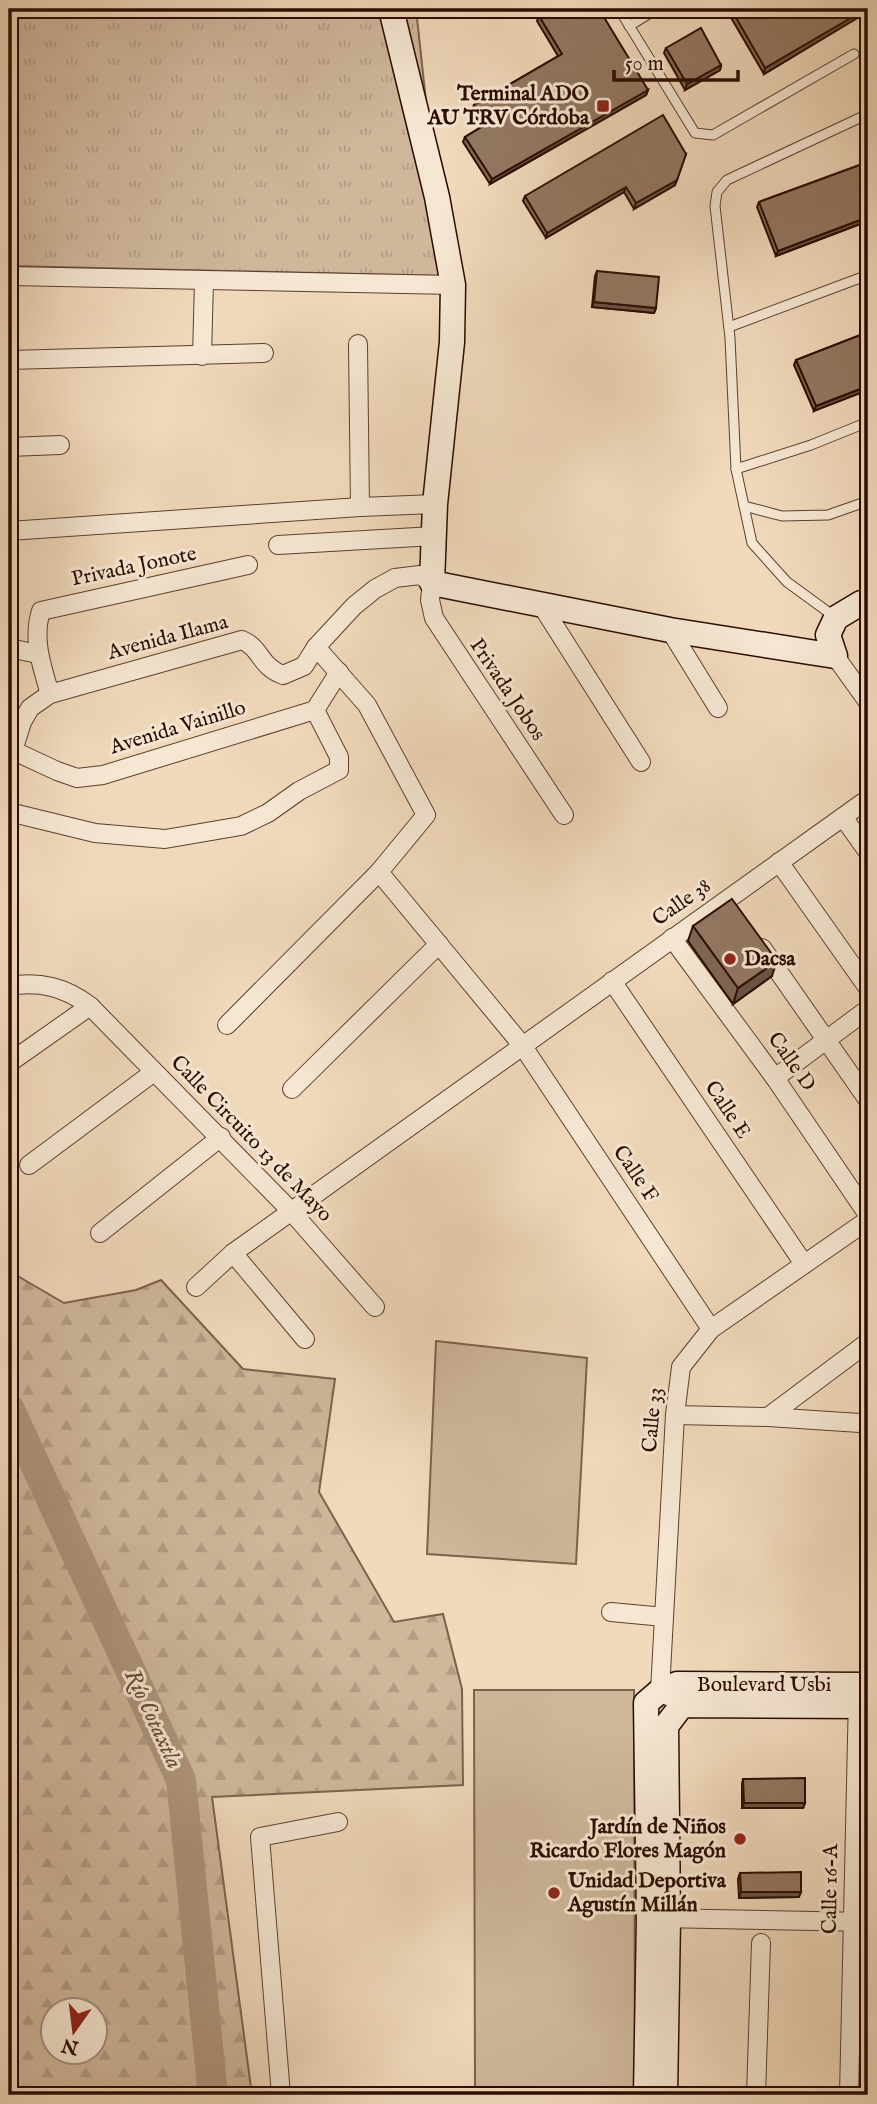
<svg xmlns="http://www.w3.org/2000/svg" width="877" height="2104" font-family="'IM FELL English',serif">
  <defs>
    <pattern id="grass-tufts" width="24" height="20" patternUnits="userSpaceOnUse" patternTransform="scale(1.75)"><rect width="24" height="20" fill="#cfb79c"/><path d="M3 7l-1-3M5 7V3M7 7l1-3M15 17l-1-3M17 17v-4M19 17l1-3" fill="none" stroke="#b29c85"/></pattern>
    <pattern id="forest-firs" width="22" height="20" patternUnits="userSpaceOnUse" patternTransform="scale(1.75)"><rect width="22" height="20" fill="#cfb79c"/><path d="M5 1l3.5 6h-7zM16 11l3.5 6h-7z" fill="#b29c85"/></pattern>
  </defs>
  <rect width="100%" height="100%" fill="#f1dabc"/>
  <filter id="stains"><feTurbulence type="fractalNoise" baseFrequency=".00286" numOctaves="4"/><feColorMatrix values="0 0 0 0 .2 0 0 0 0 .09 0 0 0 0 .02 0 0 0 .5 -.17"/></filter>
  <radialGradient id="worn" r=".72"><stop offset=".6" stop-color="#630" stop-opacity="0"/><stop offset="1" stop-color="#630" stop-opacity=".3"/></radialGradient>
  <path fill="url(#grass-tufts)" stroke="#7d614e" stroke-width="2" d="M9 9H416L445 276 9 266Z"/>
  <path fill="url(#forest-firs)" stroke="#7d614e" stroke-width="2" fill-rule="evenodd" d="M9 1271 64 1303 136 1290 161 1280 243 1369 335 1379 319 1492 394 1622 443 1614 462 1689 463 1785 212 1797 252 2095H9ZM52 2010H94V2052H52Z"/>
  <g fill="#cfb79c" stroke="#7d614e" stroke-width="2">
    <path d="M436 1341 587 1358 576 1564 427 1554Z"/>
    <path d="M474 1690H634L635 2095H475Z"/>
  </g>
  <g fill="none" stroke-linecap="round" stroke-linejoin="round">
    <path stroke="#ae947c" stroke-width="30" d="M9 1408 181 1780 213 2095"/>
    <defs>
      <g id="lane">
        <path d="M619 9 695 133 713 135 854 54"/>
        <path d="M629 26 657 9"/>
        <path d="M729 327 868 275"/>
        <path d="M736 469 811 445 868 422"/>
        <path d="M744 506 782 516 828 515 868 501"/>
        <path d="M835 617 787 582 752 543 736 469 730 338 715 206 717 192 727 180 868 114"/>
      </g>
      <g id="street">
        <path d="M9 276 453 285"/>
        <path d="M358 344 360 507"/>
        <path d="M202 356 204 281"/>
        <path d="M9 360 264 353"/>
        <path d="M9 447 60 445"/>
        <path d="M9 531 360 507 435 504"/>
        <path d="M278 545 434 536"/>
        <path d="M542 606 641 762"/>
        <path d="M670 630 718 708"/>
        <path d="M9 648 38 654"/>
        <path d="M835 656 868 702"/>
        <path d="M50 694C42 667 32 639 41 611L248 565"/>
        <path d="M14 751 57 771 77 778 103 775 315 710 339 672"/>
        <path d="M9 764 22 722 30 708 50 694 242 640C262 649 259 666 283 675L304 666 316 647 354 606 375 589 395 578 420 575 432 583 430 600 434 618 564 815"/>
        <path d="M9 812 95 833 165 839 241 826 268 813 299 791 339 770V757L315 710"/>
        <path d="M843 817 868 852"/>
        <path d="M779 862 868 988"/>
        <path d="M379 872 522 1045 711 1329"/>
        <path d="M672 938 775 1078 868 1215"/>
        <path d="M762 948 868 1100"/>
        <path d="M612 981 804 1264"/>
        <path d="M9 986C40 981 65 987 90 1006L291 1211 375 1307"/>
        <path d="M227 1025 379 872 426 815 367 705 316 647"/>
        <path d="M9 1063 90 1006"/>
        <path d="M775 1078 868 1009"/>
        <path d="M292 1089 439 944"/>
        <path d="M29 1165 154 1072"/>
        <path d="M100 1233 221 1137"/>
        <path d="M233 1253 305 1339"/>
        <path d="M196 1287 233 1253 868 799"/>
        <path d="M675 1415 768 1417 860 1423"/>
        <path d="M768 1417 867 1343"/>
        <path d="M611 1612 664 1617"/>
        <path d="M668 1696 660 1691 675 1415 681 1367 711 1329 868 1220"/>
        <path d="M658 1918 868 1922"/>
        <path d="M281 2095 260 1837 338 1822"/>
        <path d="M756 2095 761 1943"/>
        <path d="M849 2095 858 1696"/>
      </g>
      <g id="secondary">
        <path d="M391 9 437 197 453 285 452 342 435 504 432 583 670 630 835 656 828 635 836 618 861 603H868"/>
        <path d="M646 2095 649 1918 646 1703 660 1691 677 1684 868 1685"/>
        <path d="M665 2095 668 1919 666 1726 682 1705 868 1706"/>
      </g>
    </defs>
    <use href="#lane" stroke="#5c3f2f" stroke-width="11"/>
    <use href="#street" stroke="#5c3f2f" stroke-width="20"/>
    <use href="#secondary" stroke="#2b0b00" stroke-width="27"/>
    <use href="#lane" stroke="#f6e7d3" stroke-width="9"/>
    <use href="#street" stroke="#f6e7d3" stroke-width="18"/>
    <use href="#secondary" stroke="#f6e7d3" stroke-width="24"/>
  </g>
  <g fill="#7e6654" stroke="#2b0b00" stroke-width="2">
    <path d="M726 9H868V14L867 12 764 74Z"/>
    <path d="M539 16 648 90 646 95 490 184 463 142 465 137 481 127 472 110 474 105 558 56 537 21Z"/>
    <path d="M666 48 721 65 720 70 685 90 664 53Z"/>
    <path d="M686 154 675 185 634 209 624 192 546 238 523 201 525 196Z"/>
    <path d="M868 162V221L776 256 757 207 759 202Z"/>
    <path d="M597 271 656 308 654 313 592 307 595 276Z"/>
    <path d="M868 332 814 411 794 365 796 360Z"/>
    <path d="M693 926 772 976 733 1004 688 941Z"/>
    <path d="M743 1779 805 1803 803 1808H742V1784Z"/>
    <path d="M740 1873 799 1897 739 1898 738 1879Z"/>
  </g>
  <g fill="#665345" stroke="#2b0b00" stroke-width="2">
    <path d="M866 9H868L867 12 764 74 765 68Z"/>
    <path d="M721 65 720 70 685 90 687 84Z"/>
    <path d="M648 90 646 95 490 184 492 179Z"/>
    <path d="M677 180 675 185 634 209 636 203Z"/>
    <path d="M626 187 624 192 546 238 547 233Z"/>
    <path d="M868 217V221L776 256 778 251Z"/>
    <path d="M594 302 656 308 654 313 592 307Z"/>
    <path d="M868 386V390L814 411 816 406Z"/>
    <path d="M777 961 772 976 733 1004 738 988Z"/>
    <path d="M744 1803H805L803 1808H742Z"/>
    <path d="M741 1892H801L799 1897 739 1898Z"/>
  </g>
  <g fill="#927762" stroke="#2b0b00" stroke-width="2">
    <path d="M551 9H599L648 90 492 179 465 137 485 125 474 105 562 54 539 16Z"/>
    <path d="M731 9H866L765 68Z"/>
    <path d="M701 28 721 65 687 84 666 48Z"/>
    <path d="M663 115 686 154 677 180 636 203 626 187 547 233 525 196Z"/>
    <path d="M868 162V217L778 251 759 202Z"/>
    <path d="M597 271 659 277 656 308 594 302Z"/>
    <path d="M868 332V386L816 406 796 360Z"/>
    <path d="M732 899 777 961 738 988 693 926Z"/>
    <path d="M805 1778V1803H744L743 1779Z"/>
    <path d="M801 1872V1892H741L740 1873Z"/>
  </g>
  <g fill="#8f2418" stroke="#f6e7d3" stroke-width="2.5">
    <rect x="596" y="99" width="14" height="14" rx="3.5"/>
    <circle cx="730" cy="959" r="7"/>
    <circle cx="740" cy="1839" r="7"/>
    <circle cx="554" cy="1893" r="7"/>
  </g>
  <g text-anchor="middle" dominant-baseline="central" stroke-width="6" stroke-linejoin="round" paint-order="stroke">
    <g font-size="21" font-weight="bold" fill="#2b0b00" stroke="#f6e7d3" text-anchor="end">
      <text x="589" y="94">Terminal ADO<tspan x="589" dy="24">AU TRV Córdoba</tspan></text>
      <text x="744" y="959" text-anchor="start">Dacsa</text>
      <text x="726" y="1827">Jardín de Niños<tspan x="726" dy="24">Ricardo Flores Magón</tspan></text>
      <text x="568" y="1881" text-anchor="start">Unidad Deportiva<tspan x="568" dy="24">Agustín Millán</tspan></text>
    </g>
    <g font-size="21" fill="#2b0b00" stroke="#f6e7d3">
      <text transform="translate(134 567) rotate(-12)">Privada Jonote</text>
      <text transform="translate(168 638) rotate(-15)">Avenida Ilama</text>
      <text transform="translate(507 690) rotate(56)">Privada Jobos</text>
      <text transform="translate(178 728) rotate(-17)">Avenida Vainillo</text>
      <text transform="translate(682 903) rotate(-35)">Calle 38</text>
      <text transform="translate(791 1062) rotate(55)">Calle D</text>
      <text transform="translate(727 1110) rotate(56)">Calle E</text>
      <text transform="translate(251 1139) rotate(46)">Calle Circuito 13 de Mayo</text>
      <text transform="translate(635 1174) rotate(56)">Calle F</text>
      <text transform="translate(653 1420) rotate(-85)">Calle 33</text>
      <text x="764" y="1685">Boulevard Usbi</text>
      <text transform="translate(831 1889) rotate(-89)">Calle 16-A</text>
    </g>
    <g font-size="23" font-style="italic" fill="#664938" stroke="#f6e7d3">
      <text transform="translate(153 1719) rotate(65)">Río Cotaxtla</text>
    </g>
  </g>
  <rect width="877" height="2104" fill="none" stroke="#f1dabc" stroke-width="35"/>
  <rect x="10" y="10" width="856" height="2083" fill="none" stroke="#2b0b00" stroke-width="3.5"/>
  <rect x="18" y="18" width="842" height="2069" fill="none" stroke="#2b0b00" stroke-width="2"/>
  <g transform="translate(74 2031) rotate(194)"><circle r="33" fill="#f6e7d3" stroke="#a58f7f" stroke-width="2"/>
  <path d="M0-5L12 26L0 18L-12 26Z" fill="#8f2418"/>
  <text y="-10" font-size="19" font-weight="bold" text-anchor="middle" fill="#2b0b00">N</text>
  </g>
  <path d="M614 70v10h124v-10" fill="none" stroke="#2b0b00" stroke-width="3.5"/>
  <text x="625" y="70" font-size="21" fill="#2b0b00" stroke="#f6e7d3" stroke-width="5" paint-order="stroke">50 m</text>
  <rect width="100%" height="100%" filter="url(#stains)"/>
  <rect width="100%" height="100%" fill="url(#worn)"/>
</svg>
